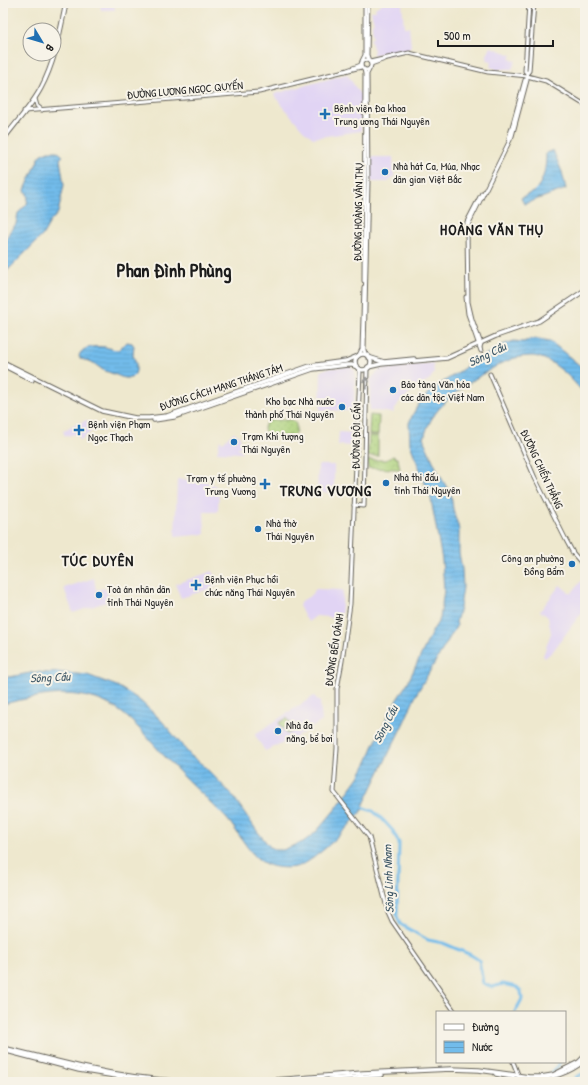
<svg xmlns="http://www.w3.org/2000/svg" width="588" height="1085" font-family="'Patrick Hand',sans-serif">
  <defs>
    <pattern id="grass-dots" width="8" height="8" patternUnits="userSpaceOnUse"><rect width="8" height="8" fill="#add27c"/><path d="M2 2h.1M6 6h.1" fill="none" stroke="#94b46b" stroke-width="1.8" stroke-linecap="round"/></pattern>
    <pattern id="park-crowns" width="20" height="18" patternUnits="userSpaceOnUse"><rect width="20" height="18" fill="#add27c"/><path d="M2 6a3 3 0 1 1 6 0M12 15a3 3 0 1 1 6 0" fill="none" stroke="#94b46b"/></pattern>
    <pattern id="water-rules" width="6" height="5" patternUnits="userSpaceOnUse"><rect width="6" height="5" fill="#72bceb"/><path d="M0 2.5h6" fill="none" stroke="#62a1c9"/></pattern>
  </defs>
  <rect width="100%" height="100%" fill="#f7f3e8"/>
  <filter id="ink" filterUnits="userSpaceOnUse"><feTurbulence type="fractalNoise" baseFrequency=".025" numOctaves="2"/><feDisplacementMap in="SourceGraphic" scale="8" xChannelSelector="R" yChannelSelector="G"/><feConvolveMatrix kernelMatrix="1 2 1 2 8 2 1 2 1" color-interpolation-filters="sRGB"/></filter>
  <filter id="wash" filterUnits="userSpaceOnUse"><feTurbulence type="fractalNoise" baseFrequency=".012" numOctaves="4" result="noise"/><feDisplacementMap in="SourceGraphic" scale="16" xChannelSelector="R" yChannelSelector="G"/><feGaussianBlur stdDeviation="0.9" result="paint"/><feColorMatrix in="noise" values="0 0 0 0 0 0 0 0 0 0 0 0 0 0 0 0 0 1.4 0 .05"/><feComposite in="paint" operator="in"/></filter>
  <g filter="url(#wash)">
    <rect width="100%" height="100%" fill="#eee8ce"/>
    <g fill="#e1d4f4">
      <path d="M100 3H114L115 10H101Z"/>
      <path d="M383 3H402L404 27H409L411 46 408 50 385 56 384 53 373 55V52L374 51 370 39 373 38 372 24 374 23 371 11H376L375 8Z"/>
      <path d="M491 47 512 55 510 59 516 61 512 69H499L498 72H496L497 69 490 67 492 61 487 60 488 58 486 57Z"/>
      <path d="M347 74 361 96V131L313 138 303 130 276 98 274 94Z"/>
      <path d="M371 157H393L394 177 388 182H373L371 181Z"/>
      <path d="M433 363 434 373 430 379 399 402 393 413 370 410V380L381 368Z"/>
      <path d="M350 366 355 371 354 410 353 411 320 410 321 372 325 369Z"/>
      <path d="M87 420 94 429 81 440 76 434 65 436 63 431 69 429V427Z"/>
      <path d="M339 432 354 433 353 446 338 445Z"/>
      <path d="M233 433H235L240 437 241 446 240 447H238L237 449 242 451V453L217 452 220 440 223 442Z"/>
      <path d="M318 465H334V493L317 492Z"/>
      <path d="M177 479 204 481 215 485 219 489 218 510 217 512H204L205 534 175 537Z"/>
      <path d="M213 571 218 586 181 598 175 584Z"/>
      <path d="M585 576V608L553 651 545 658 543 656 551 633 548 617 540 611 560 585 571 594Z"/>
      <path d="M94 578 96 590 105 588 110 599 109 601 73 613 64 588Z"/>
      <path d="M316 589 343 590 341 617 338 622 329 617 316 616 308 622 299 606 301 601 309 597Z"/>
      <path d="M314 696 320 702 322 721 295 738 265 751 255 735V734Z"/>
    </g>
    <g fill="url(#grass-dots)" stroke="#64774c">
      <path d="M370 415 379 416 378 435H369Z"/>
      <path d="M268 420H292L296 424V432L292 436C284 436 266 440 264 429 264 425 266 423 268 420Z"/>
      <path d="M369 436H378V456H368Z"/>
    </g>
    <path fill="url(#park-crowns)" stroke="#64774c" d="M393 456 398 459 400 469 368 468V460H386Z"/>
    <path fill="#add27c" stroke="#64774c" d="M287 718 295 730 287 734 279 723Z"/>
    <g fill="url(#water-rules)" stroke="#476c84">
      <path d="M553 150 562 172 566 189 524 204 521 198C525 195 529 194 533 192 545 182 546 166 546 153Z"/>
      <path d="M48 151H57L63 156 60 159 64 185 58 213 50 222 42 236 3 275V248L10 231 16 224 18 213 27 204 28 196 25 190 39 158 42 154Z"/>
      <path d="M531 339H539L550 341 584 369 585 394C571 379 556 360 534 356 529 356 524 356 519 357 498 361 451 393 438 410 431 418 425 430 424 441L438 472 451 495 453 509 459 529V553L462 569 463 587 460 608 456 622 457 625 417 693 405 720 363 806 364 807C355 822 315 861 299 866 289 869 275 868 266 864 249 856 239 832 227 819 208 799 187 781 169 761 145 737 129 710 96 699 65 689 33 697 3 704V678L36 672 50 673 57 672 87 675 117 686 138 699 161 720 190 755 204 766 233 796 257 831 270 847 275 850H283L303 842 315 833 334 811 359 777 368 760 373 747 391 709 408 682 433 630 440 619 444 590 442 560 431 499 410 444 409 423 413 414 418 405 431 390 463 369 470 362 494 351 499 346 514 341 523 342Z"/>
      <path d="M127 342 132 343 134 346 133 355 136 363V371L135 374 131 378H124L103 370 92 362 81 359 79 356C82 346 95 346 105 347 110 348 113 350 118 350Z"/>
    </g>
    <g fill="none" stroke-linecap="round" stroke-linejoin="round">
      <g stroke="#72bceb" stroke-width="3">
        <path d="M361 807 373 811 383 820 393 831 399 843 397 916 400 924 428 940 443 943 471 955 479 960 483 983 492 987 503 984 517 987 521 991 522 999 515 1012"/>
        <path d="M552 1072 559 1065V1062"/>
        <path d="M547 1080 548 1082"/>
        <path d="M576 1082V1077L585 1073"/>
      </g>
    </g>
  </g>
  <g filter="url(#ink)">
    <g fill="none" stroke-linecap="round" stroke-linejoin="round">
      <defs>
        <g id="major">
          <path d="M368 3 367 55 369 61"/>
          <circle cx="366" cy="65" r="5"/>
          <path d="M362 61 365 55V3"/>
          <path d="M370 62 409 53 488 72 527 76 546 81 585 105"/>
          <path d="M371 64 385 59"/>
          <path d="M364 69 365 74 364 281"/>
          <path d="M345 71 361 65"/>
          <path d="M527 73 525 71 529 3"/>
          <path d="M35 99 37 106 42 110"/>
          <path d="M24 111 259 92 361 67"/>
          <path d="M509 138 525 80"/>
          <path d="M465 231 467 222 482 193"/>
          <path d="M466 297 468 314 481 351"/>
          <path d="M480 347 481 344 472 319 468 302 467 231 469 223 512 136 527 80V73L529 71 534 3"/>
          <path d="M359 355 362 349 364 287"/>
          <path d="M366 355 364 350 368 182 367 74 370 68"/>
          <path d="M359 368 360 372 350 604 342 661 337 689V748L334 792 369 837 388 912 392 921 455 1012"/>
          <path d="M490 374 535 478 566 540 573 553 585 567"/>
          <path d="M354 505 364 506 367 368"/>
          <path d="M513 1062 521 1082"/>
        </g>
        <g id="highway">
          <path d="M3 140C15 123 31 107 41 88 55 62 60 32 66 3"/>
          <circle cx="363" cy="362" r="8"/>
          <path d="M368 357 384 362 414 359"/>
          <path d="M3 362 102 411 135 418H149L167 416 310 366 346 361 358 356"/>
          <path d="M3 365 32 380"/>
          <path d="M368 367 381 364 447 358 496 336 539 321 585 290"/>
          <path d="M154 420 174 417 313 369 347 365H352L357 367"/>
          <path d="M3 1048C29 1054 55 1061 81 1067 116 1075 151 1080 187 1082"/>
          <path d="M3 1050 79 1070 122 1077"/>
          <path d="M496 1074 513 1077"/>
          <path d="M519 1078C544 1081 566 1076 585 1060"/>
          <path d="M330 1079 382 1075"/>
          <path d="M250 1082 363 1073 451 1069 479 1070 529 1077H541L553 1075 579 1062 585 1056"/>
          <path d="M287 1082 322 1079"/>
        </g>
      </defs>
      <use href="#major" stroke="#66635a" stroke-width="5"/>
      <use href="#highway" stroke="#66635a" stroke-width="5.5"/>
      <use href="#major" stroke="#fff" stroke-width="3"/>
      <use href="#highway" stroke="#fff" stroke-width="3.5"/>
    </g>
    <defs><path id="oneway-shaft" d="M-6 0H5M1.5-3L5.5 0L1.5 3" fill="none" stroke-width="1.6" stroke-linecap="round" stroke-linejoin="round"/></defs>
    <use stroke="#999" href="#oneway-shaft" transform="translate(366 383) rotate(-89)"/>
  </g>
  <g fill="#1f6fb2" stroke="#f7f3e8" stroke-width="1.5">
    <path d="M323 108h4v4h4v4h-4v4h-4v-4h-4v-4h4z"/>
    <circle cx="385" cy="172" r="4"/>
    <circle cx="393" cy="390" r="4"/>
    <circle cx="342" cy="407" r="4"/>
    <path d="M77 424h4v4h4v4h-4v4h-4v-4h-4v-4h4z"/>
    <circle cx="234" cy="442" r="4"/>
    <circle cx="386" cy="483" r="4"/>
    <path d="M263 478h4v4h4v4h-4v4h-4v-4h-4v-4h4z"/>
    <circle cx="258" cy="529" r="4"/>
    <circle cx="572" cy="564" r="4"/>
    <path d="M194 579h4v4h4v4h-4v4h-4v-4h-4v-4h4z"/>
    <circle cx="99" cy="595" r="4"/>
    <circle cx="278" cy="731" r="4"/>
  </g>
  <g text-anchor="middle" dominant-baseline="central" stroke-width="4" stroke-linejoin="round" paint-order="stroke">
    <g font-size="11" fill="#1c1c1c" stroke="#f7f3e8">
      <text transform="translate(185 90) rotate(-5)">ĐƯỜNG LƯƠNG NGỌC QUYẾN</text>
      <text transform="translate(358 212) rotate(-89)">ĐƯỜNG HOÀNG VĂN THỤ</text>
      <text transform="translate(221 387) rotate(-18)">ĐƯỜNG CÁCH MẠNG THÁNG TÁM</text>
      <text transform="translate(356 436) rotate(-89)">ĐƯỜNG ĐỘI CẤN</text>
      <text transform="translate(542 469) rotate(65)">ĐƯỜNG CHIẾN THẮNG</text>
      <text transform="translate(334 650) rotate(-81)">ĐƯỜNG BẾN OÁNH</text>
    </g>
    <g font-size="11" fill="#1c1c1c" stroke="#f7f3e8" text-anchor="start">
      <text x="334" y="108">Bệnh viện Đa khoa<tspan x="334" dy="13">Trung ương Thái Nguyên</tspan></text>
      <text x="393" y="166">Nhà hát Ca, Múa, Nhạc<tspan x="393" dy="13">dân gian Việt Bắc</tspan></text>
      <text x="401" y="384">Bảo tàng Văn hóa<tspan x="401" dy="13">các dân tộc Việt Nam</tspan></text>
      <text x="334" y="401" text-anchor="end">Kho bạc Nhà nước<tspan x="334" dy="13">thành phố Thái Nguyên</tspan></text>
      <text x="88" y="424">Bệnh viện Phạm<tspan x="88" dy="13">Ngọc Thạch</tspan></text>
      <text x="242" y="436">Trạm Khí tượng<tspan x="242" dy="13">Thái Nguyên</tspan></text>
      <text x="394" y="477">Nhà thi đấu<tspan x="394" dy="13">tỉnh Thái Nguyên</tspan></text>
      <text x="256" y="478" text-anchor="end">Trạm y tế phường<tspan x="256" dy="13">Trưng Vương</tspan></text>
      <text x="266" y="523">Nhà thờ<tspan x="266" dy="13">Thái Nguyên</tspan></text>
      <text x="564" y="558" text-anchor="end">Công an phường<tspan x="564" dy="13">Đồng Bẩm</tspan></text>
      <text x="205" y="579">Bệnh viện Phục hồi<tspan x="205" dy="13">chức năng Thái Nguyên</tspan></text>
      <text x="107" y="589">Toà án nhân dân<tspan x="107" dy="13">tỉnh Thái Nguyên</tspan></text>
      <text x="286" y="725">Nhà đa<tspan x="286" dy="13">năng, bể bơi</tspan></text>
    </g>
    <g font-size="12" font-style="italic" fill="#3a5464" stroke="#f7f3e8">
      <text transform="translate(487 354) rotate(-26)">Sông Cầu</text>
      <text transform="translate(50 677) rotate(-3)">Sông Cầu</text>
      <text transform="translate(385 724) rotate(-63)">Sông Cầu</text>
      <text transform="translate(388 879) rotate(-92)">Sông Linh Nham</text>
    </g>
    <g font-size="15" font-weight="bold" letter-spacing="1" fill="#1c1c1c" stroke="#f7f3e8">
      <text x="492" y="229">HOÀNG VĂN THỤ</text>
      <text x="326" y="490">TRƯNG VƯƠNG</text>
      <text x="98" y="560">TÚC DUYÊN</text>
    </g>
    <g font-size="19" font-weight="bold" fill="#1c1c1c" stroke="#f7f3e8">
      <text x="174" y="270">Phan Đình Phùng</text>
    </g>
  </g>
  <rect width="588" height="1085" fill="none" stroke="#f7f3e8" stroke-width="16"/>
  <rect x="436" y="1011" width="130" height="52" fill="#f7f3e8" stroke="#9f9d96"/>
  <rect x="444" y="1024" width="20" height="6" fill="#ffffff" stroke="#9f9d96"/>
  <text x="472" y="1031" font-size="12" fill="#1c1c1c">Đường</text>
  <rect x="444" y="1041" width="20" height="12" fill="url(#water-rules)" stroke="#9f9d96"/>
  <text x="472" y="1051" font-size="12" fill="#1c1c1c">Nước</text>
  <g transform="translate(42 42) rotate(128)"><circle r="19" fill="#f7f3e8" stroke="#9f9d96"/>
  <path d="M0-3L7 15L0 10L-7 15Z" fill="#1f6fb2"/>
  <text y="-6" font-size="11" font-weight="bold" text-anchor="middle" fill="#1c1c1c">B</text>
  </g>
  <path d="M438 40v6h115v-6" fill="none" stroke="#1c1c1c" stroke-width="2"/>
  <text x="444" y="40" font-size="12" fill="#1c1c1c" stroke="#f7f3e8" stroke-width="3" paint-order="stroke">500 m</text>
</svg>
